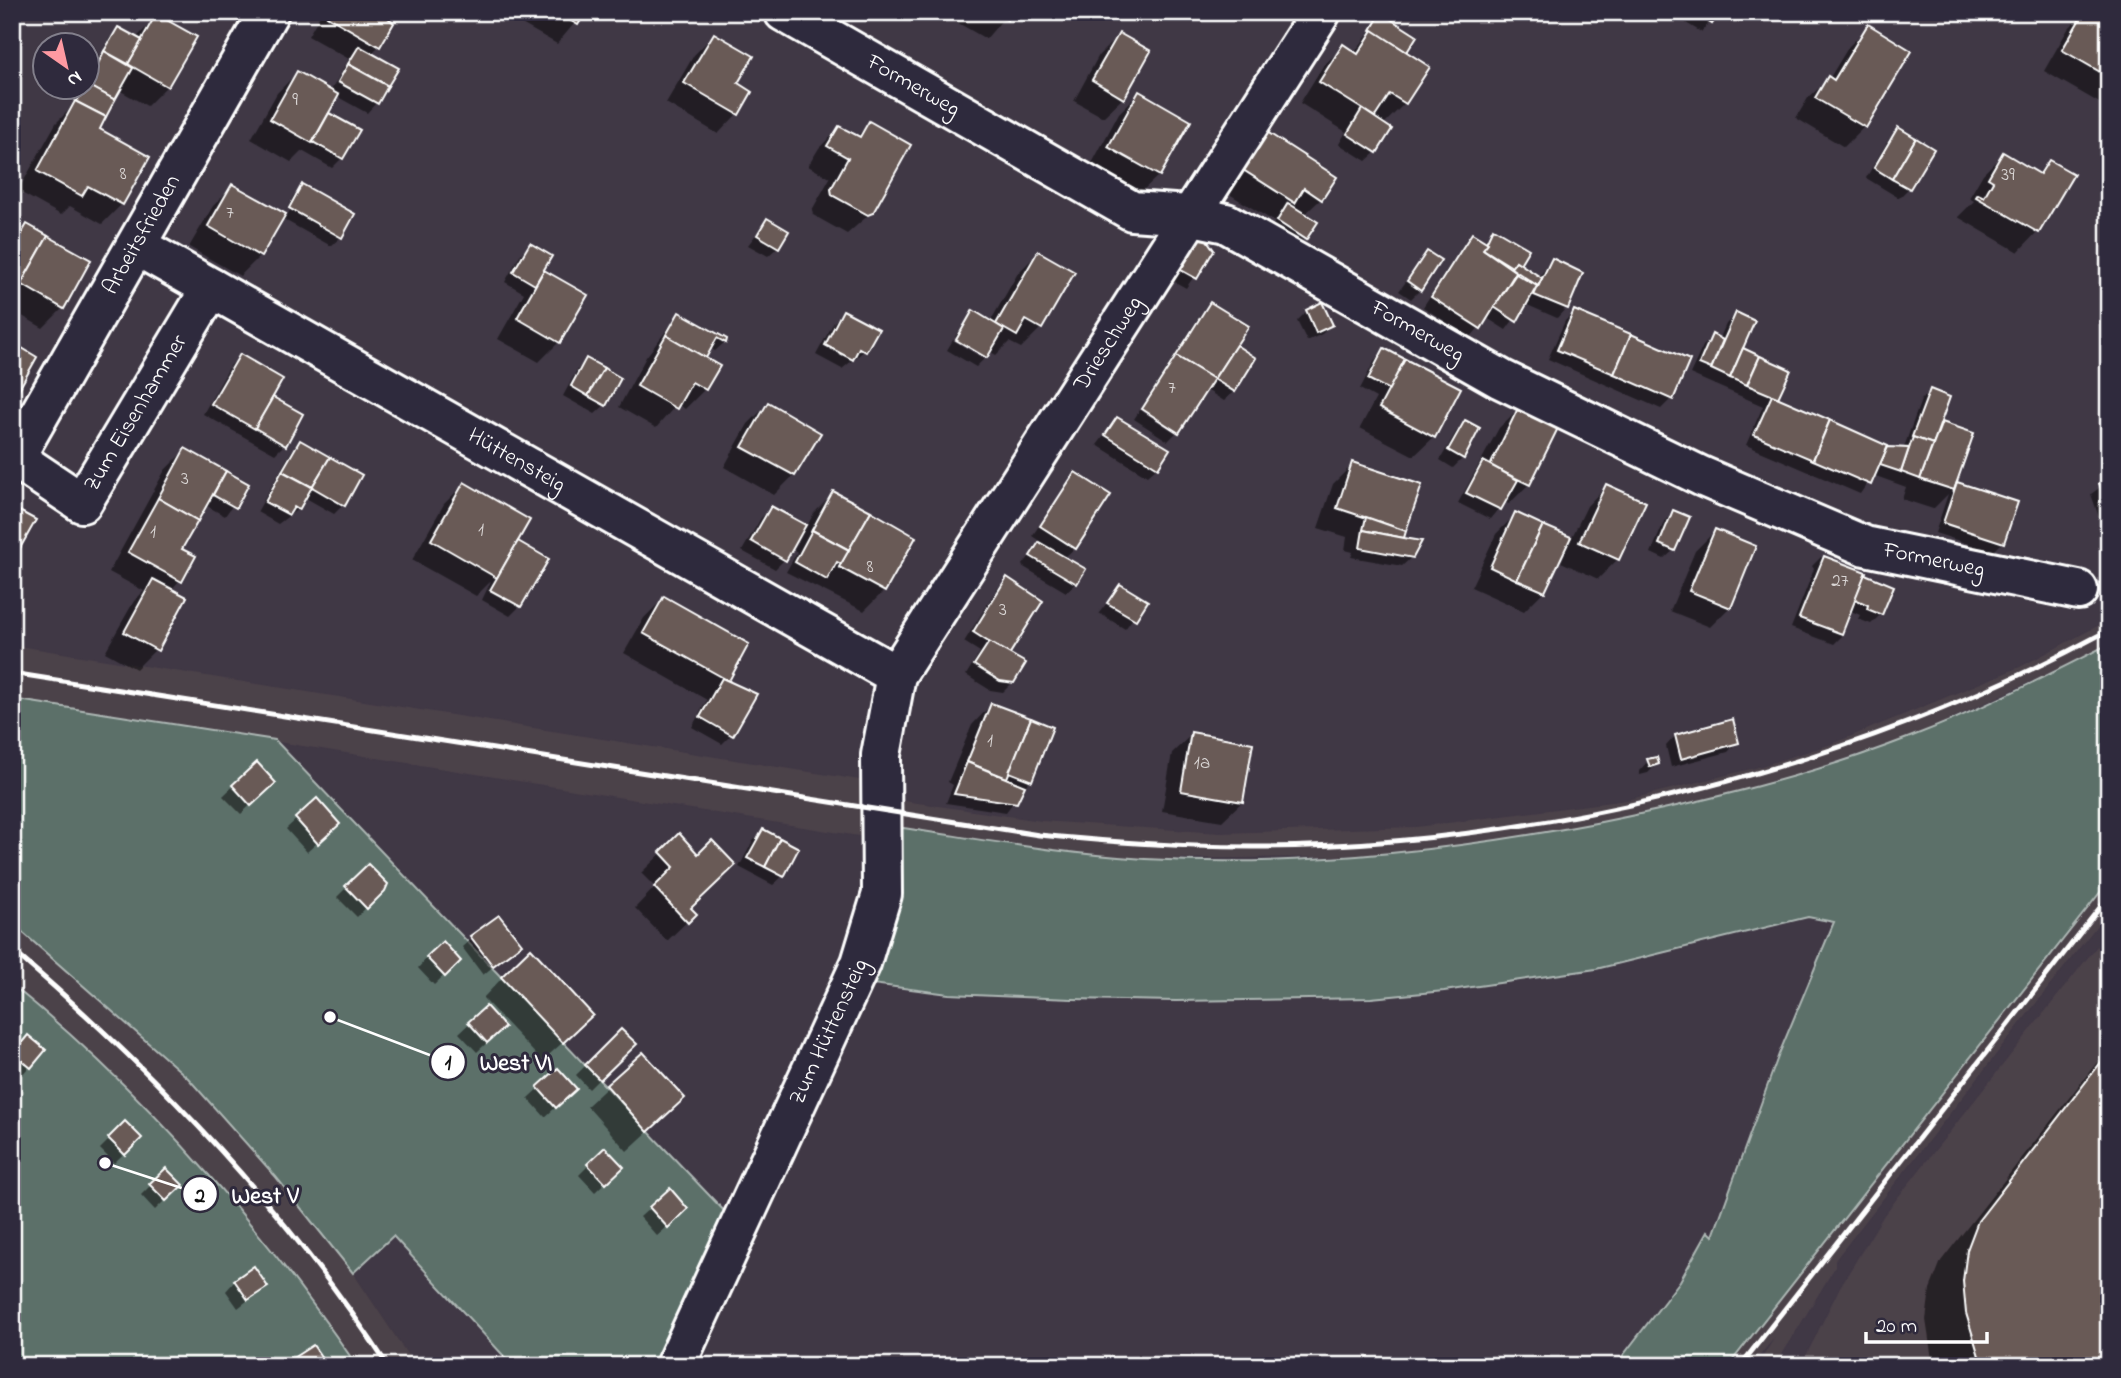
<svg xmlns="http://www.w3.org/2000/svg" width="2121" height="1378" font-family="'Indie Flower',sans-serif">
  <rect width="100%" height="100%" fill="#403845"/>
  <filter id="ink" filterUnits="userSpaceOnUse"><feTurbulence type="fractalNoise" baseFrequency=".0143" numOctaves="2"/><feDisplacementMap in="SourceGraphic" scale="14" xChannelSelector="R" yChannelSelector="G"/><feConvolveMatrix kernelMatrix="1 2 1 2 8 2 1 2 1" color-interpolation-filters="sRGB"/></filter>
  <g filter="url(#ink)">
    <g fill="#4c424a">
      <path d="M2109 620V645L1916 735 1770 784 1683 806 1502 841 1412 852 1318 857 1146 859 1057 850 896 827 904 801 1041 821 1220 833 1416 827 1627 800 1755 768 1832 744 2020 667Z"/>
      <path d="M12 645 866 781 865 837 12 699Z"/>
      <path d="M2109 876V910L1835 1260V1267L1775 1366H1757L1775 1337 1751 1366H1728Z"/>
      <path d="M12 923 188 1078 276 1177 353 1273 415 1366H357L315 1305 240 1211 156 1116 63 1026 12 985Z"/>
      <path d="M2109 931V1366H1801L1840 1287 1884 1215Z"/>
    </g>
    <g fill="#5b6f69" stroke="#adb7b4" stroke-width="2">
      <path d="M2109 644V881L1728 1366H1615L1680 1281 1708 1231 1713 1236 1779 1054 1834 922 1808 917 1596 969 1444 991 1371 998 1176 1001 1072 999 949 994 864 983 896 827C979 839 1062 854 1145 859 1298 868 1452 851 1601 822 1706 801 1810 776 1910 737 1978 711 2044 677 2109 644Z"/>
      <path d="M12 699 275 740 729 1216 659 1366H513L393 1236 353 1273 276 1177 188 1078 12 923Z"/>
      <path d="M12 985C146 1093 259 1224 357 1366H12Z"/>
    </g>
    <g fill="#0007" fill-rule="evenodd">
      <path d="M322 12H379V46L371 54 396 68 376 103 367 113 336 96 324 121 329 115 342 158 332 168 302 151 291 162 251 139 277 93 297 73 330 92 349 59 308 36Z"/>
      <path d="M517 12H584L557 44 513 19Z"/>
      <path d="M948 12H1009L986 39 946 16Z"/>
      <path d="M1454 12H1472L1465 19Z"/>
      <path d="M1692 12H1718L1701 32 1686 23Z"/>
      <path d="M2084 12 2109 21V98L2103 105 2044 71 2068 29Z"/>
      <path d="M1382 16 1406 51 1405 103 1383 125 1376 152 1366 161 1339 144 1346 132 1300 103 1323 66 1343 47 1354 53Z"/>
      <path d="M157 17 167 86 147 106 119 90 97 129 122 204 102 224 70 206 61 215 18 191 56 123 68 111 81 88H88V77L109 39 119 29 136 38Z"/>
      <path d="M1869 27 1910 51 1864 127 1844 147 1796 118 1808 98 1829 79 1849 46Z"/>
      <path d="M714 35 736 84 737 114 718 134 666 103 694 55Z"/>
      <path d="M1119 35 1123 98 1103 117 1074 101 1099 55Z"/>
      <path d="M1139 93 1159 175 1139 194 1090 167 1119 113Z"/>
      <path d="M2109 105V127L2099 121Z"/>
      <path d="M869 124 872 212 847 234 813 215 812 210 830 178 808 166 819 148 839 128 856 137Z"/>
      <path d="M1898 129 1909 188 1899 198 1866 178 1889 139Z"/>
      <path d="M1264 132 1321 199 1304 215 1305 238 1295 248 1269 231 1275 222 1221 189Z"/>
      <path d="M2003 154 2037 174 2049 162 2072 175 2037 232 2018 252 1958 217 1974 201 1969 198 1983 174Z"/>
      <path d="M233 186 283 215 303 187 341 237 331 246 281 218 260 256 240 276 189 247 213 206ZM294 195H298L287 216 284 215Z"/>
      <path d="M767 220 778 247 768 256 748 245Z"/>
      <path d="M27 226 63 308 43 328 12 310V246Z"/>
      <path d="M1494 230 1517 264 1538 278 1552 260 1566 308 1557 318 1525 304 1506 330 1487 318 1470 338 1423 307 1463 245 1473 235 1483 242Z"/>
      <path d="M530 245 542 270 586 295 559 342 539 362 498 339 524 293 505 282 520 255Z"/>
      <path d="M1212 250 1186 288 1168 278 1184 253Z"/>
      <path d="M1038 253 1041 328 1021 348 1009 342 996 355 989 351 985 357 955 337 973 312 990 322 1018 273Z"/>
      <path d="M1427 253 1420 290 1411 299 1399 291Z"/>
      <path d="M1210 304 1234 346V391L1224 401 1205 389 1178 430 1142 407 1201 314Z"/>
      <path d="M1307 311 1331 325 1322 334 1307 341 1297 321Z"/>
      <path d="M844 312 876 330 864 351 842 369 816 355 834 322Z"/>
      <path d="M1574 312 1671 399 1661 409 1548 359 1565 321Z"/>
      <path d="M679 314 725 342 715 351 710 348 705 357V389L685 409 677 404 656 428 619 407 646 357Z"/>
      <path d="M1736 314 1741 349 1776 398 1887 449 1903 450 1921 400 1930 391 1935 431 1943 424 1953 489 1957 484 2003 542 1993 552 1935 533 1948 494 1933 509 1902 499 1906 487 1873 475 1860 494 1746 445 1763 406 1690 374 1703 346 1712 337 1719 340 1726 324Z"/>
      <path d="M953 340 984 359 976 367 947 350Z"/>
      <path d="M1385 350 1434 437 1414 456 1360 428 1376 398 1360 389 1375 360Z"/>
      <path d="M240 356 271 398 301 415 285 444 275 454 203 414 230 366Z"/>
      <path d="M587 360 605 405 595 414 563 396 577 370Z"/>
      <path d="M768 404 794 475 774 495 724 467 748 424Z"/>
      <path d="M1519 408 1529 484 1509 504 1504 502 1490 519 1458 503 1499 428Z"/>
      <path d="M1140 410 1176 433 1168 441 1134 419Z"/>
      <path d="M1117 419 1157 467 1147 476 1097 445Z"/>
      <path d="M1465 422 1463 458 1453 468 1440 460 1456 432Z"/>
      <path d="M300 442 343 505 334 514 304 497 298 509 278 524 257 512 291 452Z"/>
      <path d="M185 450 247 485 225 516 205 505 180 549V580L171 590 156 649 136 669 105 652 134 601 144 591 109 572 165 470Z"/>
      <path d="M1353 464 1412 557 1402 566 1351 557 1353 552 1345 550 1347 537 1318 528 1333 484Z"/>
      <path d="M1075 474V548L1064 558 1076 583 1066 592 1022 566 1041 542 1032 536Z"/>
      <path d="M2109 481V530L2104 532 2091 494Z"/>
      <path d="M464 484 512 549 547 560 520 606 510 616 482 600 491 581 476 596 412 560 444 504Z"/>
      <path d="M1606 486 1618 559 1598 579 1561 562 1565 553 1562 551 1544 591 1524 611 1471 587 1496 534 1516 514 1571 539 1587 506Z"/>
      <path d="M834 493 884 591 864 611 786 572 797 552 794 550 802 535 799 533 784 560 775 569 742 551 761 518 771 508 806 528 814 513Z"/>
      <path d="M1673 512 1674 550 1664 559 1651 553 1664 522Z"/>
      <path d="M1715 531 1730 607 1710 627 1670 611 1695 551Z"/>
      <path d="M1821 557 1892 587 1881 614 1871 624 1858 619 1860 615 1849 610 1841 631 1843 635 1834 644 1791 628 1814 569 1812 566Z"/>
      <path d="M1007 579 1008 653 1013 682 1003 692 990 690 966 675 980 652 964 642 997 589Z"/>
      <path d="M1120 586 1145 602 1125 629 1099 613Z"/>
      <path d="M664 598 727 680 755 695 732 734 722 744 692 727 707 700 624 653 644 618Z"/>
      <path d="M991 705 1030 780 1006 812 946 803 953 785 948 782 972 725Z"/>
      <path d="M1192 734 1242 802 1222 821 1162 811 1172 753Z"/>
      <path d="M1675 736 1737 742 1728 752 1671 767 1666 746Z"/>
      <path d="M1648 761 1657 764 1648 773 1640 775 1639 771Z"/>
      <path d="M256 764 273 783 241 814 223 796Z"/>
      <path d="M317 800 328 833 307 852 286 829Z"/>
      <path d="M763 832 783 876 773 885 739 867 753 841Z"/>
      <path d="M679 836 689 908 695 914 667 941 635 908 655 887 641 873Z"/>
      <path d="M368 866 383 890 357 917 337 897Z"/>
      <path d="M472 938 520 944 483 975 462 947Z"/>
      <path d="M427 958 459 961 434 985 418 968Z"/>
      <path d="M502 978 571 1035 542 1061 483 998Z"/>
      <path d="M486 1008 493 1037 477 1052 459 1033Z"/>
      <path d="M621 1031 634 1044 589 1089 576 1075Z"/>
      <path d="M28 1037 44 1050 20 1077 12 1070V1054Z"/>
      <path d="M2109 1047V1366H1933L1926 1320 1930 1289 1941 1261Z"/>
      <path d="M643 1054 663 1118 627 1151 587 1106Z"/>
      <path d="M557 1071 565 1099 545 1117 528 1098Z"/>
      <path d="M125 1124 140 1138 114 1163 100 1149Z"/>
      <path d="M604 1150 621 1167 595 1192 579 1175Z"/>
      <path d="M166 1170 180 1185 155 1210 141 1195Z"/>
      <path d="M650 1208 676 1219 657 1236 640 1217Z"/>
      <path d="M235 1281 266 1286 238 1308 226 1291Z"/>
      <path d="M294 1359 324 1364 288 1366Z"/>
    </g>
    <g fill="#695a57" stroke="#fff" stroke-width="2">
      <path d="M329 12H381L394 23 380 47 327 16Z"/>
      <path d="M556 12H586L578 25Z"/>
      <path d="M993 12H1011L1007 20Z"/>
      <path d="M1694 12H1720L1712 24Z"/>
      <path d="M2084 12H2097L2109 19V77L2062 50Z"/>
      <path d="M1381 13 1417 36 1407 52 1371 30Z"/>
      <path d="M156 14 197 37 168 87 128 64Z"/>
      <path d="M1868 24 1912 51 1866 128 1815 98 1828 76 1834 80Z"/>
      <path d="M118 27 142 40 128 64 104 51Z"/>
      <path d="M1373 30 1430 67 1406 104 1390 94 1375 117 1319 82 1343 44 1358 54Z"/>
      <path d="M714 33 754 56 738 83 752 92 739 115 684 83Z"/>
      <path d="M1119 33 1151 51 1124 99 1092 80Z"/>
      <path d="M359 46 399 68 388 86 348 64Z"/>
      <path d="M104 51 133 68 115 100 88 85Z"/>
      <path d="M348 64 388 86 378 104 338 82Z"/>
      <path d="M297 71 339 95 312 143 270 119Z"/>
      <path d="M88 85 115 100 106 117 76 102Z"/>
      <path d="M1139 91 1191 121 1160 176 1108 147Z"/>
      <path d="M75 101 106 117 100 129 150 157 123 205 88 186 82 196 37 171Z"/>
      <path d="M1362 109 1392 129 1377 153 1347 134Z"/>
      <path d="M329 113 360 130 343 159 313 142Z"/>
      <path d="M869 121 911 145 873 213 868 215 832 195 831 189 848 158 827 146 839 126 860 137Z"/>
      <path d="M1898 127 1916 138 1892 179 1874 168Z"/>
      <path d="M1264 130 1337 177 1322 200 1304 188 1295 203 1240 168Z"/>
      <path d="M1916 138 1934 149 1910 189 1892 179Z"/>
      <path d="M2003 152 2040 174 2049 160 2074 174 2039 233 1976 197 1978 194 1984 197 1993 181 1988 178Z"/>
      <path d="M232 184 286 214 261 257 208 226Z"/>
      <path d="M302 184 355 214 342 238 289 208Z"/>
      <path d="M1288 203 1318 222 1306 240 1277 221Z"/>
      <path d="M767 218 789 231 779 248 757 235Z"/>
      <path d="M27 224 48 236 21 284 12 274V250Z"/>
      <path d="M1493 228 1529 249 1520 264 1516 261 1512 267 1483 249Z"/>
      <path d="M1472 233 1488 243 1483 249 1516 272 1481 329 1431 297Z"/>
      <path d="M48 236 91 260 64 309 21 284Z"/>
      <path d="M1204 236 1214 250 1197 279 1177 268 1194 241Z"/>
      <path d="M530 243 552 256 535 285 513 272Z"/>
      <path d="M1038 251 1075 272 1042 329 1026 320 1017 336 996 324Z"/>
      <path d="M1427 251 1441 260 1421 291 1407 281Z"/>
      <path d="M1552 258 1583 273 1568 309 1534 295Z"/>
      <path d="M1516 261 1542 278 1538 286 1511 268Z"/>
      <path d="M544 270 588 295 560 343 517 318Z"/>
      <path d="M1516 274 1537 286 1517 322 1494 307Z"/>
      <path d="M1210 302 1249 326 1214 379 1176 356Z"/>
      <path d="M1322 302 1333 325 1316 333 1306 310Z"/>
      <path d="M843 310 879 329 866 352 859 348 853 360 825 345Z"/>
      <path d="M973 310 1004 329 987 358 956 340Z"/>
      <path d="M1574 310 1631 334 1614 374 1557 350Z"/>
      <path d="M679 312 727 339 726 343 717 338 706 358 666 335Z"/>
      <path d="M1736 312 1755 321 1730 378 1711 369Z"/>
      <path d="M1631 334 1690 360 1673 400 1614 374Z"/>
      <path d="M1712 334 1723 340 1711 369 1699 364Z"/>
      <path d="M666 335 720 366 706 390 692 382 677 409 637 386Z"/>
      <path d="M12 342 37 357 13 400H12Z"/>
      <path d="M1236 345 1256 358 1235 392 1214 379Z"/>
      <path d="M1384 348 1405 359 1389 390 1368 379Z"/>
      <path d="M1743 348 1760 356 1747 385 1730 378Z"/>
      <path d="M240 354 283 379 255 429 211 404Z"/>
      <path d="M1176 356 1214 379 1179 433 1142 409Z"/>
      <path d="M1760 356 1791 370 1778 398 1747 385Z"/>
      <path d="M586 358 604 368 588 396 571 386Z"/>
      <path d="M1405 359 1461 388 1435 438 1379 408Z"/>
      <path d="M604 368 621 378 606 406 588 396Z"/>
      <path d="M1930 389 1950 397 1933 444 1912 437Z"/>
      <path d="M1772 395 1830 420 1813 460 1754 435Z"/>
      <path d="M273 397 303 414 286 446 255 428Z"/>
      <path d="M768 402 821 433 795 476 742 447Z"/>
      <path d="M1519 406 1559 426 1530 485 1490 466Z"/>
      <path d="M1117 417 1170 449 1158 468 1105 435Z"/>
      <path d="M1465 420 1480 428 1464 459 1448 450Z"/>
      <path d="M1830 420 1888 446 1871 485 1813 460Z"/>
      <path d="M1942 422 1974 433 1954 490 1920 479Z"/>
      <path d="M1913 437 1933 444 1920 479 1901 472Z"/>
      <path d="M300 440 330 457 312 487 282 471Z"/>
      <path d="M1888 447 1909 448 1901 472 1880 465Z"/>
      <path d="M185 448 226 471 198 521 158 498Z"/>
      <path d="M330 457 362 475 345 506 312 487Z"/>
      <path d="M1483 461 1518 480 1501 510 1466 493Z"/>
      <path d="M1352 462 1422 485 1406 531 1337 508Z"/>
      <path d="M226 471 249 484 236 508 213 495Z"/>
      <path d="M282 471 312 487 299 510 294 507 289 515 265 502Z"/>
      <path d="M1075 472 1111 495 1076 549 1040 526Z"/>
      <path d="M2109 479V509L2099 483Z"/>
      <path d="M464 482 530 520 497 578 431 540Z"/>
      <path d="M1957 482 2018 502 2004 543 1943 523Z"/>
      <path d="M1606 484 1646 502 1619 560 1579 542Z"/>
      <path d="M833 491 871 511 849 550 812 530Z"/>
      <path d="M158 498 198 521 182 549 196 556 182 582 128 552Z"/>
      <path d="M771 506 806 525 786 561 751 541Z"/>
      <path d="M12 507 36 520 15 557 12 555Z"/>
      <path d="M1673 510 1690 517 1675 551 1659 544Z"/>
      <path d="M871 511 916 537 885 592 839 567Z"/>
      <path d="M1515 512 1543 525 1517 580 1490 567Z"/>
      <path d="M1366 517 1406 531 1404 538 1363 530Z"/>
      <path d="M1543 525 1571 537 1545 592 1517 580Z"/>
      <path d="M1715 529 1756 546 1731 608 1689 591Z"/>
      <path d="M812 530 849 550 841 564 837 562 827 580 795 562Z"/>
      <path d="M1363 530 1404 538 1422 541 1413 558 1360 548Z"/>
      <path d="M518 541 549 559 521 607 490 590Z"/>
      <path d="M1039 542 1086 569 1077 584 1030 556Z"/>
      <path d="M1824 556 1866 572 1842 634 1799 618Z"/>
      <path d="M1865 574 1894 586 1882 615 1867 609 1868 605 1855 599Z"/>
      <path d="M1007 577 1043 601 1009 655 973 632Z"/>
      <path d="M153 579 187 597 158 651 124 632Z"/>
      <path d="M1120 584 1148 601 1136 620 1107 603Z"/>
      <path d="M664 596 749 644 729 681 643 633Z"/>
      <path d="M989 642 1026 663 1014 683 1000 681 974 665Z"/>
      <path d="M722 678 757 694 733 736 700 717Z"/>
      <path d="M991 703 1031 718 1007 778 967 762Z"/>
      <path d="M1031 718 1053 727 1032 781 1009 772Z"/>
      <path d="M1733 719 1739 743 1681 759 1675 735Z"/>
      <path d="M1191 732 1253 743 1243 802 1181 791Z"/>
      <path d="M1657 757 1659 764 1650 767 1647 759Z"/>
      <path d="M257 762 276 783 251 806 232 785Z"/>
      <path d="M967 762 1025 786 1017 803 954 794Z"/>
      <path d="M317 798 340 824 318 844 295 818Z"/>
      <path d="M763 829 780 838 765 867 747 858Z"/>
      <path d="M679 833 698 854 712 840 736 865 691 908 697 914 688 923 654 887 674 867 660 852Z"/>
      <path d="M780 838 799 848 784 877 765 867Z"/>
      <path d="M368 864 388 884 385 891 367 909 345 886Z"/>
      <path d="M499 915 522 944 493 966 470 936Z"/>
      <path d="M443 941 461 961 445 977 426 957Z"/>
      <path d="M531 948 593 1015 563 1043 501 977Z"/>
      <path d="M486 1006 505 1027 487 1043 468 1022Z"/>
      <path d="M621 1029 637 1044 600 1080 585 1065Z"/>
      <path d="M28 1035 46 1050 31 1068 13 1053Z"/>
      <path d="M643 1052 685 1098 648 1132 606 1085Z"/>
      <path d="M2109 1052V1366H1982L1966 1313 1963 1281 1967 1250 1978 1221Z"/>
      <path d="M558 1068 577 1089 556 1108 537 1087Z"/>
      <path d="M125 1121 142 1138 125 1155 108 1138Z"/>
      <path d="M605 1147 624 1167 606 1184 587 1164Z"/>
      <path d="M166 1168 183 1185 166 1201 149 1184Z"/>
      <path d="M670 1188 688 1209 668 1228 649 1207Z"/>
      <path d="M254 1266 268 1287 248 1300 234 1280Z"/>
      <path d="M313 1345 327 1365 298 1366 293 1358Z"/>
    </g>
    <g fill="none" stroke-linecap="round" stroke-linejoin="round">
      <defs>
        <g id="minor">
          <path id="s1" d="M784 12 1132 211 1188 215 1226 223 1501 379 1701 476 1865 546 2078 590"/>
          <path id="s2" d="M137 246 896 675"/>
          <path id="s3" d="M12 456 82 503 211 288"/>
          <path id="s4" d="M15 457 269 12"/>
          <path id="s5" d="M675 1366 861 963 882 894 881 755 896 675 1321 12"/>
        </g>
      </defs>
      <use href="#minor" stroke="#fff" stroke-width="44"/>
      <use href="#minor" stroke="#2f2a3d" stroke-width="38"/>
      <g stroke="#fff" stroke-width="5">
        <path d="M12 673 1039 835C1091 840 1143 844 1195 846 1502 857 1839 776 2109 630"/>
        <path d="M12 950C156 1072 285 1208 388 1366"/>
        <path d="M1740 1366 2109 896"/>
      </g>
    </g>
  </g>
  <g text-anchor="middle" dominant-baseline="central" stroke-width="6" stroke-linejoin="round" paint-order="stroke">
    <g font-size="19" fill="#dad6d5">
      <text x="295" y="100">9</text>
      <text x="123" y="174">8</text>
      <text x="2008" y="175">39</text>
      <text x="230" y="213">7</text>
      <text x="1172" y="388">7</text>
      <text x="185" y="479">3</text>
      <text x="481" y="530">1</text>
      <text x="153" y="532">1</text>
      <text x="870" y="567">8</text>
      <text x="1840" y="581">27</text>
      <text x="1003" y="610">3</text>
      <text x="990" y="741">1</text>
      <text x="1202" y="763">1a</text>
    </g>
    <g font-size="23" fill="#fff" stroke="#2f2a3d">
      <text stroke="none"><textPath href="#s1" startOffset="149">Formerweg</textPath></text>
      <text stroke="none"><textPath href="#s4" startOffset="256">Arbeitsfrieden</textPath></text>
      <text stroke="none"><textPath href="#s1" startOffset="716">Formerweg</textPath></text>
      <text stroke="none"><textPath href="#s5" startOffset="1130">Drieschweg</textPath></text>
      <text stroke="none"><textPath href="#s3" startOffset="189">Zum Eisenhammer</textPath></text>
      <text stroke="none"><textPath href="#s2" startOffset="436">Hüttensteig</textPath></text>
      <text stroke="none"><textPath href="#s1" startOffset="1283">Formerweg</textPath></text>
      <text stroke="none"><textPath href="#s5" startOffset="368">Zum Hüttensteig</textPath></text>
    </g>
  </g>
  <path fill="none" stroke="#fff" stroke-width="2.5" d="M330 1017L448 1062M105 1163L200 1194"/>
  <g fill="#fff" stroke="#2f2a3d" stroke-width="2.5">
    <circle cx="330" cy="1017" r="7"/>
    <circle cx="105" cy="1163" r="7"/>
    <circle cx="448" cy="1062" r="18"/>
    <circle cx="200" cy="1194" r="18"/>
  </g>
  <g font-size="21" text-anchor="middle" font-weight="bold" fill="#111">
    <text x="448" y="1069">1</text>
    <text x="200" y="1202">2</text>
  </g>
  <g font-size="24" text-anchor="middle" font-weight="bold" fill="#fff" stroke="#2f2a3d" stroke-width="6" stroke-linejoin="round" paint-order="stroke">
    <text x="516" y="1070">West VI</text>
    <text x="265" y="1203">West V</text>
  </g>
  <rect width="2121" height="1378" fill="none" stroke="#2f2a3d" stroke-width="42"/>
  <rect x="21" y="21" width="2079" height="1336" fill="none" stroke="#fff" stroke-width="2.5" filter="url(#ink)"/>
  <g transform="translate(66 66) rotate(146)"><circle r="33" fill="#2f2a3d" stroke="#827f8b" stroke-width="2"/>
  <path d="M0-5L12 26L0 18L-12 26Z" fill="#ff9aa2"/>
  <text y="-10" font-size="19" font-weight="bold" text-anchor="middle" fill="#ffffff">N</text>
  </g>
  <path d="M1866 1332v10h121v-10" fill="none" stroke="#ffffff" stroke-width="3.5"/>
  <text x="1876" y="1332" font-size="21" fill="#ffffff" stroke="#2f2a3d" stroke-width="5" paint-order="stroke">20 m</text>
</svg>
